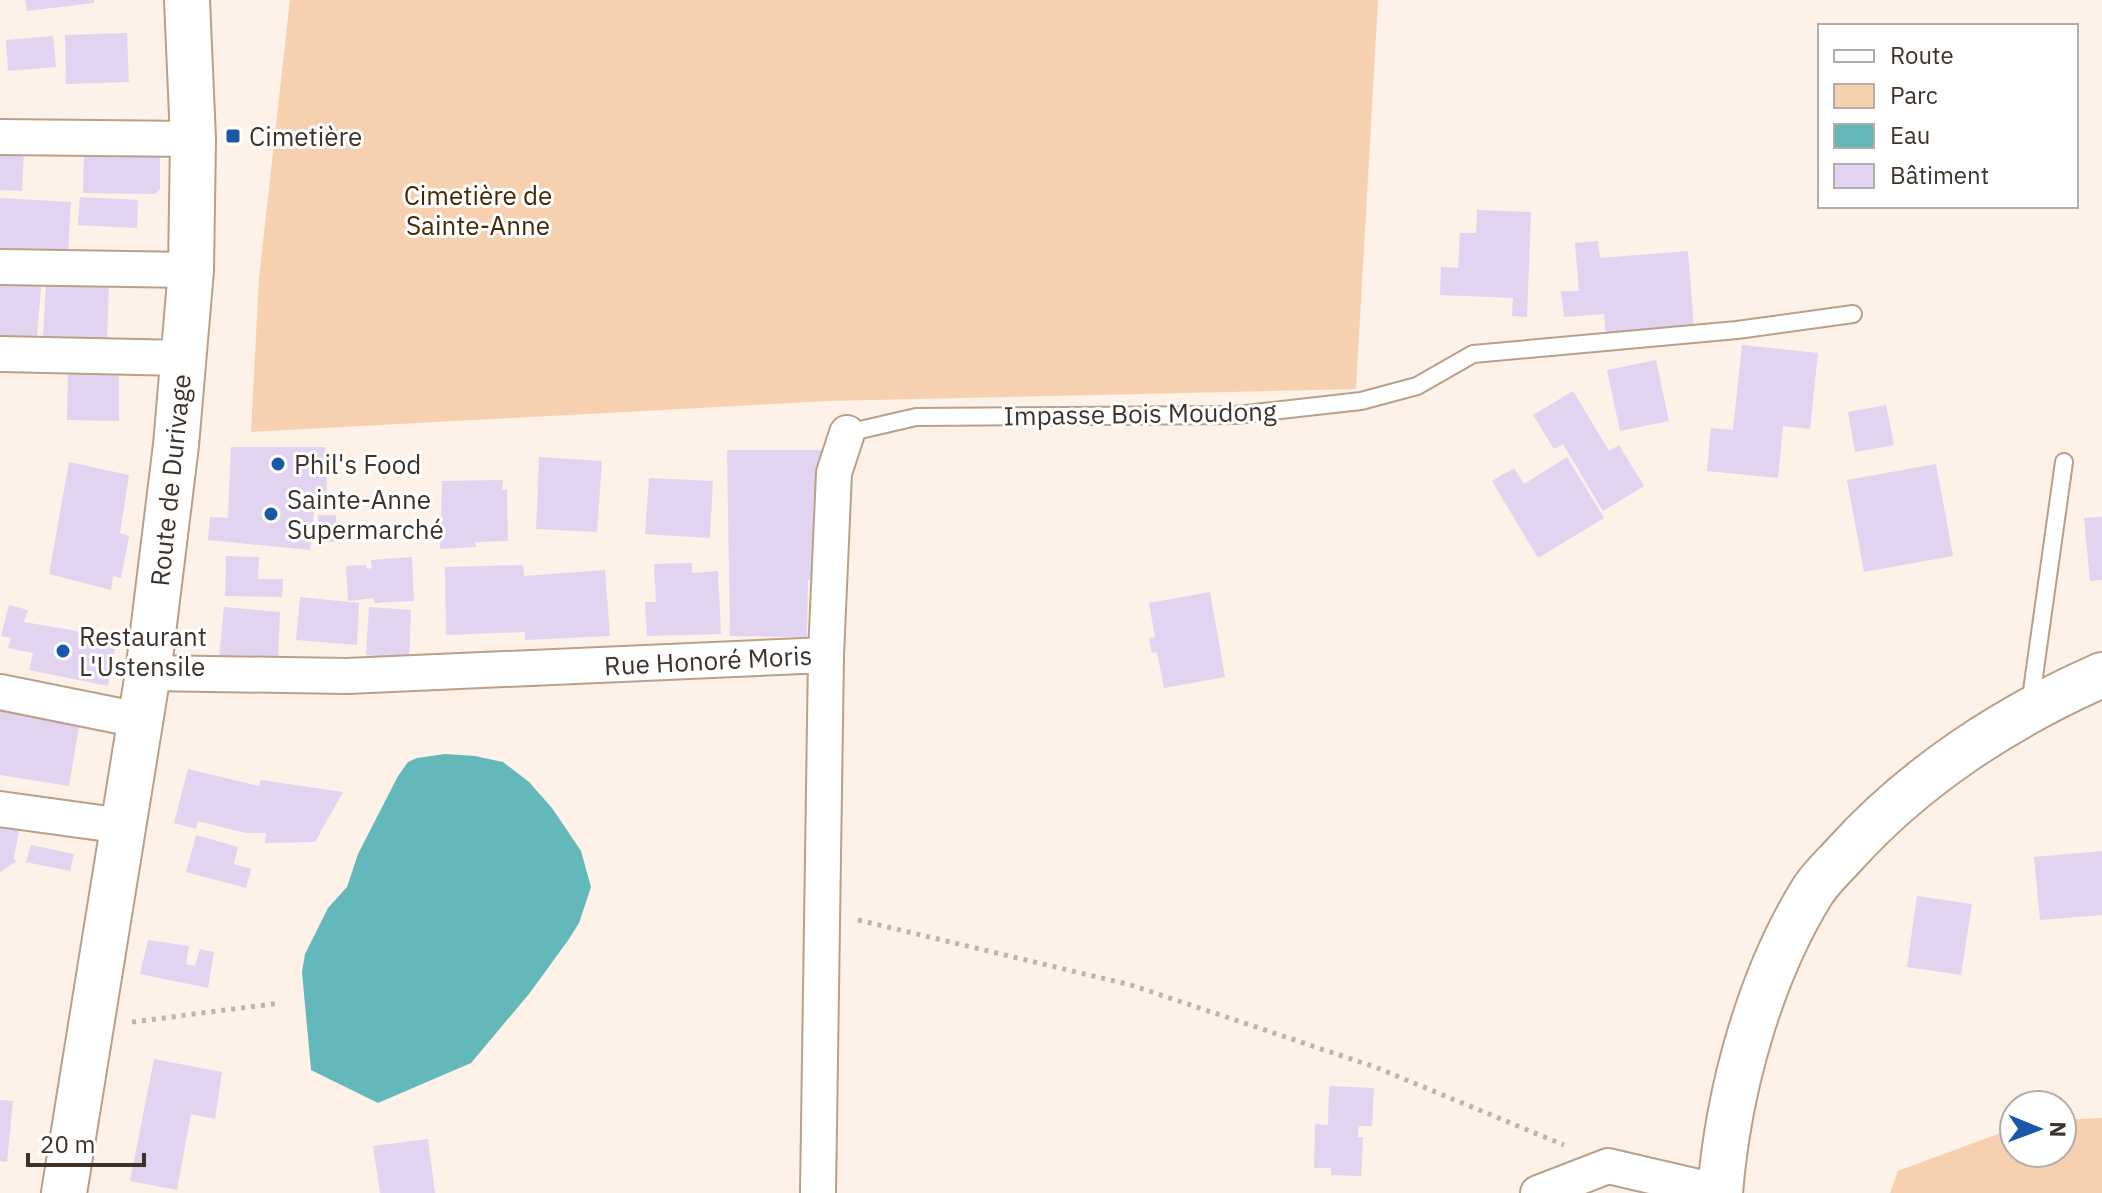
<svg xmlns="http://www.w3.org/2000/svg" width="2102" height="1193" font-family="'IBM Plex Sans',sans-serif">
  <rect width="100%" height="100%" fill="#fdf1e8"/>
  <g fill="#f6d0af">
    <path d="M290 0H1378L1356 389 827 401 251 432 259 279Z"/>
    <path d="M2102 1118V1193H1890L1898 1171 2014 1128V1153H2062V1120Z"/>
  </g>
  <path fill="#63b9ba" d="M445 754 475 756 503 762 529 782 552 808 581 851 591 887 579 923 569 939 529 994 471 1063 378 1103 311 1070 302 972 305 954 328 908 347 887 358 854 398 776 408 762 417 758Z"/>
  <g fill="#e2d3f1">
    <path d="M25 0H94V3L27 11Z"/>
    <path d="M127 33 129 82 66 84 65 35Z"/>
    <path d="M53 36 56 67 8 71 6 40Z"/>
    <path d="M0 150 24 151 22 191 0 190Z"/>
    <path d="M84 150 156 151 160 156V189L155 194 83 193Z"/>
    <path d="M80 197 138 200 137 228 78 225Z"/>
    <path d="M0 198 71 202 68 254 0 251Z"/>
    <path d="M1477 210 1531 212 1527 317 1512 316 1513 298 1440 295 1441 267 1458 268 1460 233H1476Z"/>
    <path d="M1598 241 1600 258 1688 251 1694 328 1606 335 1604 314 1564 317 1561 291H1579L1575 243Z"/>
    <path d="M0 276 42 277 36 346 0 342Z"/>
    <path d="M46 279 109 283 107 341 43 338Z"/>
    <path d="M1742 345 1818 353 1810 429 1783 426 1778 478 1707 471 1711 428 1733 430Z"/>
    <path d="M1656 360 1669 421 1620 431 1607 370Z"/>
    <path d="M68 368 119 369V421L67 420Z"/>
    <path d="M1573 391 1609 451 1619 445 1644 486 1603 511 1563 444 1554 449 1533 415Z"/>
    <path d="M1886 405 1894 445 1855 452 1848 412Z"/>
    <path d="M231 447H325L327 484 324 511H314L310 550 208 540 210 517 228 518Z"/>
    <path d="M727 450H823L826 581 808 580 807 637 730 636Z"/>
    <path d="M539 457 602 461 597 532 536 529Z"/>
    <path d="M1567 457 1604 518 1538 558 1492 481 1514 468 1524 484Z"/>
    <path d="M69 462 129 475 120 533 129 536 121 578 113 576 111 590 49 574Z"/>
    <path d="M1936 464 1953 556 1864 572 1847 480Z"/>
    <path d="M649 478 713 481 710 538 645 534Z"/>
    <path d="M503 480 502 490H507L508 541 475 542 476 547 440 549 442 481Z"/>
    <path d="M318 515H336L335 542H317Z"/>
    <path d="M2102 517V580L2090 581 2084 518Z"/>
    <path d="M226 556 259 557 258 579H283L282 597 225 596Z"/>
    <path d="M412 557 414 601 374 603V598L348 601 346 566 366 565 367 569 372 568 371 560Z"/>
    <path d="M692 563V573L718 571 721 634 647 636 645 602H656L654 564Z"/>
    <path d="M523 565 524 576 605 570 610 636 525 640V632L446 635 445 567Z"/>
    <path d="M1210 592 1225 677 1164 688 1157 652 1152 653 1149 638 1155 637 1149 603Z"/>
    <path d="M300 597 359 603 357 645 296 640Z"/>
    <path d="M9 605 28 610 24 622 117 638 108 686 29 670 33 653 8 648 11 638 1 636Z"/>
    <path d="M224 607 280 612 278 664 219 659Z"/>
    <path d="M369 607 411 610 409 659 366 655Z"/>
    <path d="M0 710 80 721 69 786 0 775Z"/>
    <path d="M188 769 259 786 261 780 343 792 315 842 265 843 266 833H246L198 821 196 829 174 823Z"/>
    <path d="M0 822 20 827 14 857 16 862 0 872Z"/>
    <path d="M196 835 238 847 234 864 251 869 246 888 186 872Z"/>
    <path d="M31 845 74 854 70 871 26 862Z"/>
    <path d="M2102 851V915L2040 920 2034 857Z"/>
    <path d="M1917 896 1972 904 1961 975 1907 967Z"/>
    <path d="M148 940 189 946 186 964 195 966 200 949 214 952 208 988 140 974Z"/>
    <path d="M154 1059 222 1072 215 1119 191 1114 177 1190 130 1181Z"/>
    <path d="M1329 1086 1374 1088 1372 1126H1359L1358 1137H1363L1361 1176 1331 1175V1168H1314L1315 1124 1328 1125Z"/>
    <path d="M0 1100 13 1101 7 1162 0 1161Z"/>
    <path d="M428 1139 435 1193H380L373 1146Z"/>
  </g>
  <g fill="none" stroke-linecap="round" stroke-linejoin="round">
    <defs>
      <g id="lane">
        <path d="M847 433 916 417 1236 415 1361 401 1417 386 1473 354 1737 330 1853 314"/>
        <path d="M2030 705 2064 462"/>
      </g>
      <g id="street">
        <path d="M0 137 193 139"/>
        <path d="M0 267 191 270"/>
        <path d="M0 354 184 358"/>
        <path d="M826 655 834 473 847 433"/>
        <path d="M148 673 347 676 826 655 818 1193"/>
        <path d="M0 692 139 720"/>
        <path d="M0 809 123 826"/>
        <path d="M1538 1193 1608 1166 1720 1192"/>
      </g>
      <path id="secondary" d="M1720 1193C1728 1092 1759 978 1812 892 1820 879 1833 867 1844 855 1914 777 2006 717 2102 675"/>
      <path id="primary" d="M64 1193 148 673 176 445 191 270 193 139 187 0"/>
    </defs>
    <use href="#lane" stroke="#ba9f89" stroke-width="20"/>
    <use href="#street" stroke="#ba9f89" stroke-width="38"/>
    <use href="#secondary" stroke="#ba9f89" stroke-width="48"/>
    <use href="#primary" stroke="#ba9f89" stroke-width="48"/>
    <g stroke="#bfb3aa" stroke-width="5" stroke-dasharray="4 6" stroke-linecap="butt">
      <path d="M858 920 1131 985 1375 1067 1564 1145"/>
      <path d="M132 1022 280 1003"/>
    </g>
    <use href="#lane" stroke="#fff" stroke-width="16"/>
    <use href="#street" stroke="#fff" stroke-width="34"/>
    <use href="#secondary" stroke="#fff" stroke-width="44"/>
    <use href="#primary" stroke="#fff" stroke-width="44"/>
  </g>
  <g fill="#1958a9" stroke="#fff" stroke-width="3">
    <rect x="225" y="128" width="16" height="16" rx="4"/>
    <circle cx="278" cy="464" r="8"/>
    <circle cx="271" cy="514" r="8"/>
    <circle cx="63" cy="651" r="8"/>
  </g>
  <g text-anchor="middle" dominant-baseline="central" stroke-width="6" stroke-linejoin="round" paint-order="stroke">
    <g font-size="26" fill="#3e332a" stroke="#fff" text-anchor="start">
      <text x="249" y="136">Cimetière</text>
      <text x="294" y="464">Phil's Food</text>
      <text x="287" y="499">Sainte-Anne<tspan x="287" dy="30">Supermarché</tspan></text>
      <text x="79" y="636">Restaurant<tspan x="79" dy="30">L'Ustensile</tspan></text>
    </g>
    <g font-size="26" fill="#482703" stroke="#fff">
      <text x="478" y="195">Cimetière de<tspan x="478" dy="30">Sainte-Anne</tspan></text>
    </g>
    <g font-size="26" fill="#3e332a" stroke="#fff">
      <text transform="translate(1140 413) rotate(-1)">Impasse Bois Moudong</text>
      <text transform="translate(170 480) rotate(-84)">Route de Durivage</text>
      <text transform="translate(708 660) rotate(-3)">Rue Honoré Moris</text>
    </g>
  </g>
  <rect x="1818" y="24" width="260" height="184" fill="#ffffff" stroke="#b2adaa" stroke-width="2"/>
  <rect x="1834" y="50" width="40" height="12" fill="#ffffff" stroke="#b2adaa" stroke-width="2"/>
  <text x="1890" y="64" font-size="24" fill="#3e332a">Route</text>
  <rect x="1834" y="84" width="40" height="24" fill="#f6d0af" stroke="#b2adaa" stroke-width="2"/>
  <text x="1890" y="104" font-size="24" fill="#3e332a">Parc</text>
  <rect x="1834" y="124" width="40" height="24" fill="#63b9ba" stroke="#b2adaa" stroke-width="2"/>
  <text x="1890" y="144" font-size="24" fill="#3e332a">Eau</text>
  <rect x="1834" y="164" width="40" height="24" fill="#e2d3f1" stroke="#b2adaa" stroke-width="2"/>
  <text x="1890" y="184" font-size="24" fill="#3e332a">Bâtiment</text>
  <g transform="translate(2038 1129) rotate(91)"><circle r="38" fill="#ffffff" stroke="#b2adaa" stroke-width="2"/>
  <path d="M0-6L14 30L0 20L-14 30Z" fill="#1958a9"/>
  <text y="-12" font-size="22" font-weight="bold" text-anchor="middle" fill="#3e332a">N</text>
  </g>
  <path d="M28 1153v12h116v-12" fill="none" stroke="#3e332a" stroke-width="4"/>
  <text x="40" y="1153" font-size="24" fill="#3e332a" stroke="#ffffff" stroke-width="6" paint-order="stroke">20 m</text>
</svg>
